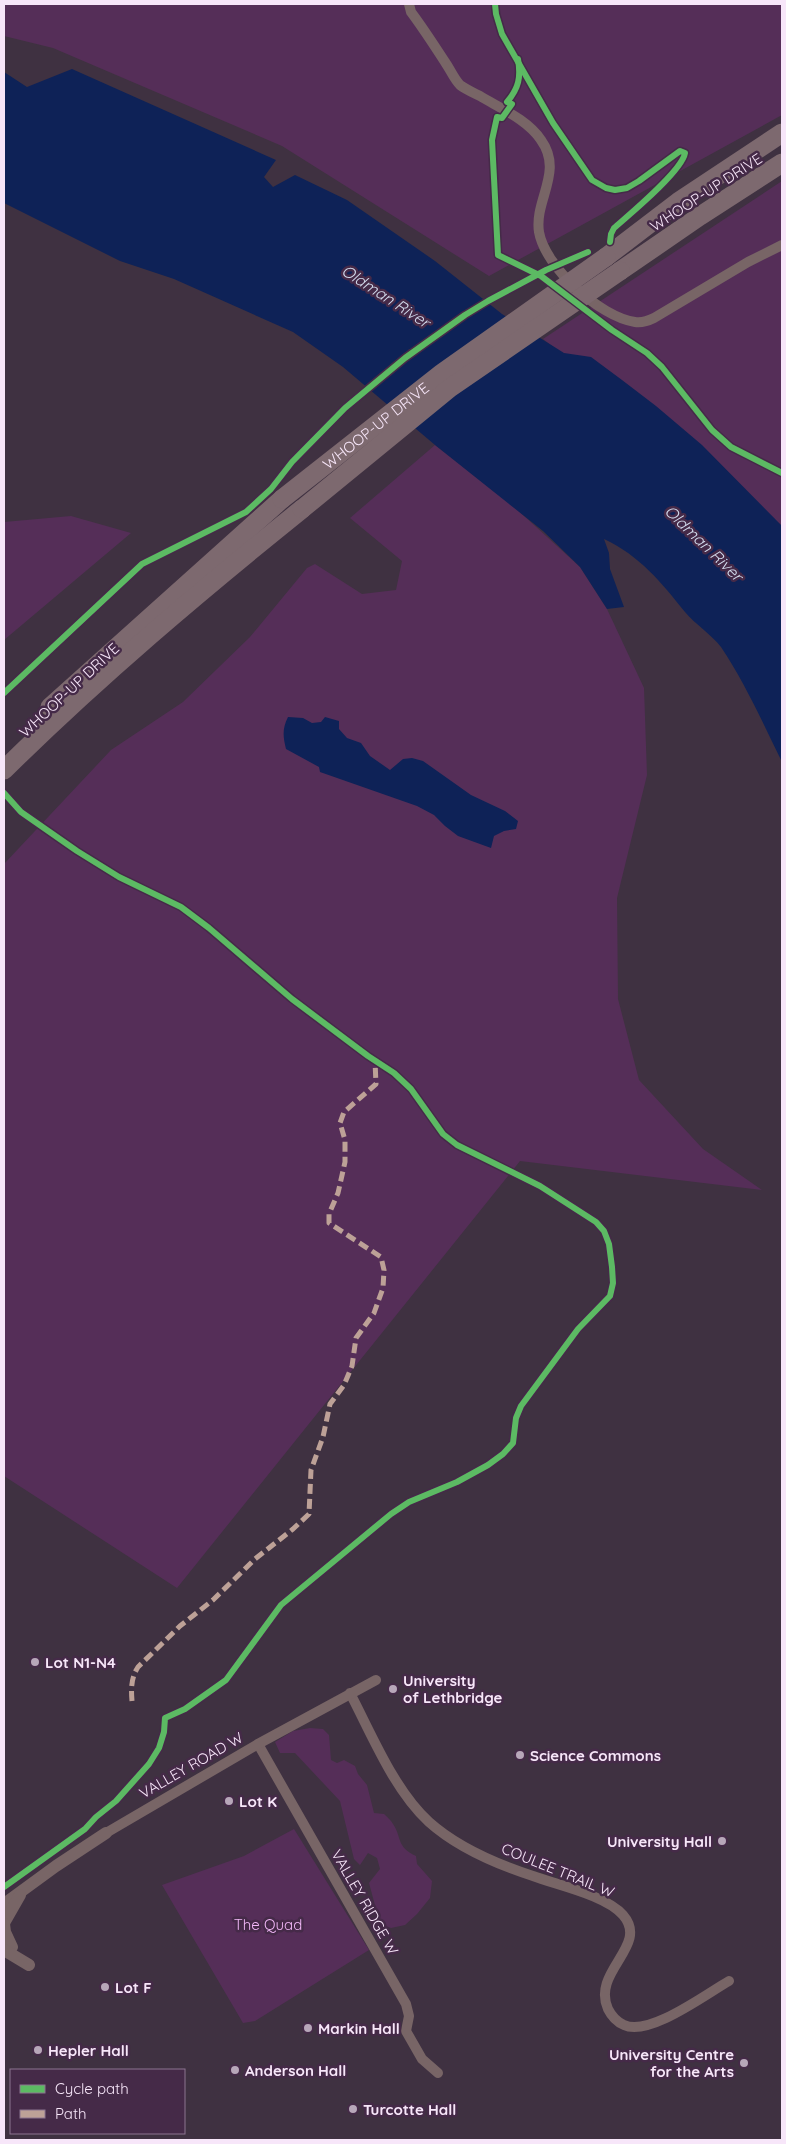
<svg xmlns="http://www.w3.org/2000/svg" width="786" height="2144" font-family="Quicksand,sans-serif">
  <rect width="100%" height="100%" fill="#3f3141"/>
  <g fill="#552e58">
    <path d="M4 4H782V115L489 276 282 146 53 48 4 36Z"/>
    <path d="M782 181V526L543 339Z"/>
    <path d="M435 445 512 505 580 567 607 609 644 688 647 775 617 898 618 999 639 1080 703 1149 762 1190 520 1161 177 1588 4 1476V864L111 750 183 702 250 637 307 568 315 564 362 594 396 590 402 561 350 518Z"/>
    <path d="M71 516 131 533 4 640V522Z"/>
    <path d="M310 1728 323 1729 329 1735 331 1760 337 1763 344 1760 355 1766 358 1774 367 1785 374 1813 384 1814C387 1817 391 1820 393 1824 402 1837 396 1847 416 1856L417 1864 432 1881 430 1898 417 1914 405 1925 391 1928 380 1924 369 1883 380 1869 377 1858 368 1853 360 1865 354 1859 340 1801 295 1753H280L275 1742 293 1731Z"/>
    <path d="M294 1829 369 1950 255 2021 243 2023 162 1885 244 1856Z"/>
  </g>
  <g fill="#0e2257">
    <path d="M72 69 276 160 264 177 273 187 295 175 347 200 435 261 502 314 564 353 591 357 622 380 656 406 702 445 782 526V762C763 723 745 683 721 647 711 634 696 625 685 612 661 582 640 556 604 539L609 553 610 569 624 607 607 609 580 567 543 531 435 445 343 367 293 332 174 279 120 261 4 203V72L27 87Z"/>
    <path d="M288 717 303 718 312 723 321 722 325 717 339 721V729L347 738 361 743 370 756 390 770 403 759 412 758 423 761 471 795 505 811 518 821 516 829 504 831 494 836 491 848 458 836 445 826 434 815 417 806 320 772 319 767 286 749C283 737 282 729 288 717Z"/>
  </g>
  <path fill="#3f3141" d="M488 300 492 303 468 316 440 335 369 392 366 389 403 357 409 349H414Z"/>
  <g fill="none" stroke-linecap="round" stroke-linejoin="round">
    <g stroke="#786566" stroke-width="10">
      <path d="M409 4 411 12C423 28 434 45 445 62 450 69 454 79 460 85 465 89 474 93 480 96 500 108 528 120 541 140 564 172 534 200 539 232 545 267 600 317 635 322 642 323 648 321 654 318L748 262 782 245"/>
      <path d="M350 1693C372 1735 394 1790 429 1822 458 1848 496 1864 533 1876 557 1885 606 1895 623 1915 650 1946 591 1971 608 2009 611 2015 617 2022 624 2025 649 2037 706 1994 729 1981"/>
      <path d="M258 1744 406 2004 409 2016 406 2031 422 2059 438 2073"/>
      <path d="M106 1833 258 1744 376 1680"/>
    </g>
    <g stroke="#786566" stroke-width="12">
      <path d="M4 1904 56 1866 106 1833"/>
      <path d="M4 1923 20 1895"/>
      <path d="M4 1924 5 1932 12 1947"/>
      <path d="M4 1950 29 1965"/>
    </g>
    <g stroke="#7d696f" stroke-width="19">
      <path d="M606 257 678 202 782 133"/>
      <path d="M620 271 700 216 782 163"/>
      <path d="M50 707 282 499"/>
      <path d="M4 770C98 677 199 592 302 509"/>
    </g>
    <g stroke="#7d696f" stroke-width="19">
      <path id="s1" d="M282 499 442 373 606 257"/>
      <path d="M302 509 450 388 620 271"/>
    </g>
    <path stroke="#bda197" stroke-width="5" stroke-dasharray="10 5" stroke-linecap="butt" d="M132 1701C131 1688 131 1678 138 1667L180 1626 213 1600 255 1559 293 1529 309 1514 311 1470 323 1437 330 1404 344 1385 352 1366 356 1338 374 1313 383 1288 384 1270 381 1257 329 1223V1214L338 1193 345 1162V1140L340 1123 344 1112 376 1084 375 1061"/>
    <defs>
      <g id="cycleway">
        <path d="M495 4 496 14 502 34 553 123 592 180 606 188 615 190 627 188 639 181 680 151 685 153C682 171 630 214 614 228L611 234 610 242"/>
        <path d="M518 59C521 77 519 88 507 102L512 104 502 118 497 117 492 140 498 255 541 276 612 330 647 353 662 367 712 430 731 447 782 473"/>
        <path d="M4 693 142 564 246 512 271 489 292 462 345 408 405 358 465 315 488 301 546 270 588 252"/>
        <path d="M4 793 21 812 77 851 119 877 181 907 209 928 292 999 368 1056 394 1073 411 1089 443 1134 457 1145 540 1186 596 1222 604 1231 609 1244 612 1267 613 1283 610 1296 578 1329 521 1406 516 1418 513 1443 503 1454 488 1465 457 1482 409 1502 391 1514 281 1605 226 1680 185 1709 165 1718 164 1732 159 1748 149 1764 116 1801 96 1817 85 1829 4 1887"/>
      </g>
    </defs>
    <use href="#cycleway" stroke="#452a48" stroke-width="9"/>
    <use href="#cycleway" stroke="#5cba63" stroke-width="6"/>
  </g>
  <g fill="#b7a7b9" stroke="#452a48" stroke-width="2">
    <circle cx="35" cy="1662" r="5"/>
    <circle cx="393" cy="1689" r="5"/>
    <circle cx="520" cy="1755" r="5"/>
    <circle cx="229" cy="1801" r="5"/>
    <circle cx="722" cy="1841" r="5"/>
    <circle cx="105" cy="1987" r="5"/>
    <circle cx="308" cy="2028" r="5"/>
    <circle cx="38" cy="2050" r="5"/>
    <circle cx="744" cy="2063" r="5"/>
    <circle cx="235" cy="2070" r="5"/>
    <circle cx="353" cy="2109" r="5"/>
  </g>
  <g text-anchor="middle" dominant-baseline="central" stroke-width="5" stroke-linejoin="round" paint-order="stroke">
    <g font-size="15" fill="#f7e6f9" stroke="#452a48">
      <text transform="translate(706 192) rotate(-33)">WHOOP-UP DRIVE</text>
      <text stroke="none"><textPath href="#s1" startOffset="119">WHOOP-UP DRIVE</textPath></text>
      <text transform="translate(69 690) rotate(-43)">WHOOP-UP DRIVE</text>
      <text transform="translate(191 1765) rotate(-30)">VALLEY ROAD W</text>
      <text transform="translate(558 1870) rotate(22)">COULEE TRAIL W</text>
      <text transform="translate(365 1902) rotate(60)">VALLEY RIDGE W</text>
    </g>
    <g font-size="15" font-weight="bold" fill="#f7e6f9" stroke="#452a48" text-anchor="start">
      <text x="45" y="1662">Lot N1-N4</text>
      <text x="403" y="1680">University<tspan x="403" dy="17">of Lethbridge</tspan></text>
      <text x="530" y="1755">Science Commons</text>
      <text x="239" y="1801">Lot K</text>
      <text x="712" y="1841" text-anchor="end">University Hall</text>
      <text x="115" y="1987">Lot F</text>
      <text x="318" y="2028">Markin Hall</text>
      <text x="48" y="2050">Hepler Hall</text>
      <text x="734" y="2054" text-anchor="end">University Centre<tspan x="734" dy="17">for the Arts</tspan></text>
      <text x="245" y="2070">Anderson Hall</text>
      <text x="363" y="2109">Turcotte Hall</text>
    </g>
    <g font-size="15" fill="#f3b8f9" stroke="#452a48">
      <text x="268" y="1924">The Quad</text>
    </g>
    <g font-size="16" font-style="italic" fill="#d3dcee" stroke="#452a48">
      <text transform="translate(386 296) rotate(33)">Oldman River</text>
      <text transform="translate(704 543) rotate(44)">Oldman River</text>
    </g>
  </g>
  <rect width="786" height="2144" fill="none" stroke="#f7e6f9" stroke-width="10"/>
  <rect x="10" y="2069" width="175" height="65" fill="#452a48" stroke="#8c758f"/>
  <rect x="20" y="2085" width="25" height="8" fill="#5cba63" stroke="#8c758f"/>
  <text x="55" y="2094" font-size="15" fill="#f7e6f9">Cycle path</text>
  <rect x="20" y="2110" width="25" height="8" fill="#bda197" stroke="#8c758f"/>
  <text x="55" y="2119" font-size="15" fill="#f7e6f9">Path</text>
</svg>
